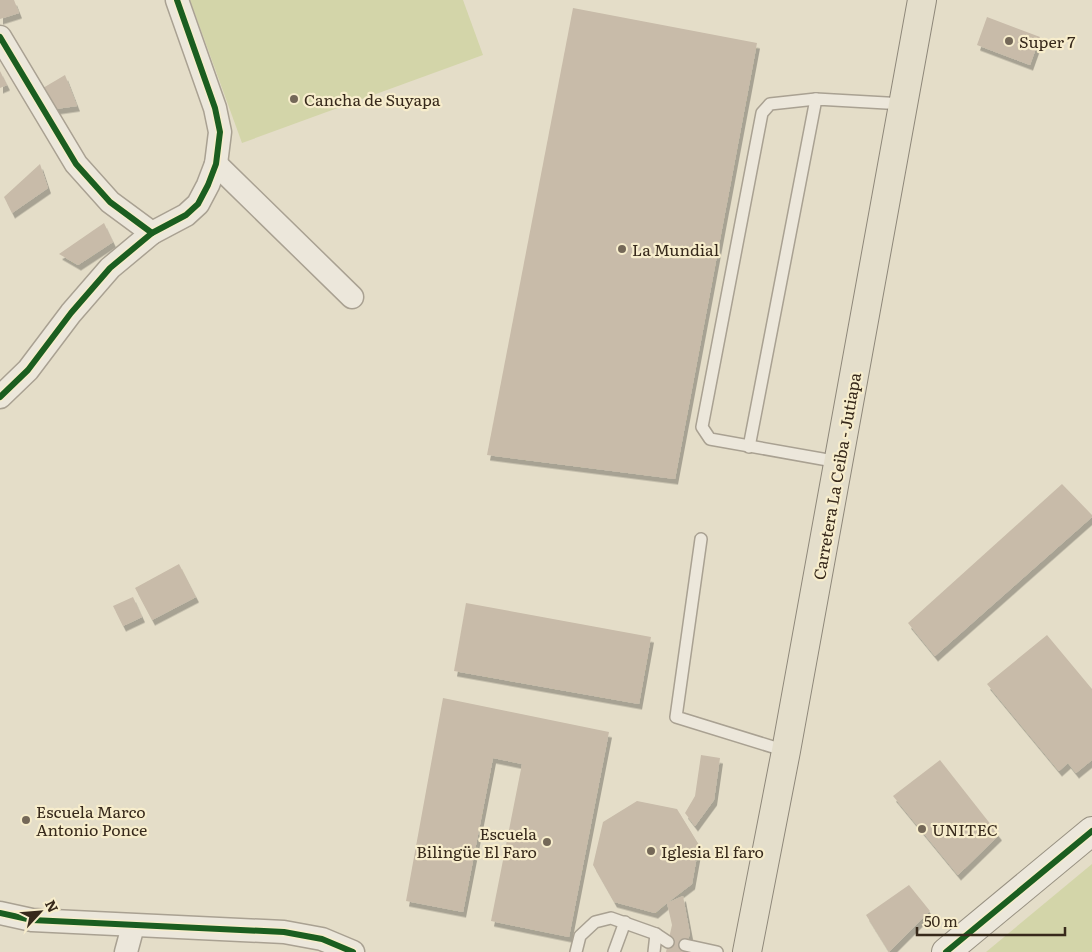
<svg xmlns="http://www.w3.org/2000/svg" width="1092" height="952" font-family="Literata,serif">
  <defs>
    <filter id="shadow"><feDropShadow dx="3" dy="5.5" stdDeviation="0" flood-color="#0004"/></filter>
  </defs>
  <rect width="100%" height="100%" fill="#e4ddc8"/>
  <g fill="#d3d5a9">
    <path d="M190 0H463L483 55 242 143Z"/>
    <path d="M1092 864V952H986Z"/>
  </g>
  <g fill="#c8bba9" filter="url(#shadow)">
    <path d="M0 0H14L19 13 0 19Z"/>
    <path d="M573 8 757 43 675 479 487 455Z"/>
    <path d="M987 17 1040 37 1030 65 977 45Z"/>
    <path d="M0 71 7 85 0 88Z"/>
    <path d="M65 75 77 106 56 109 43 88Z"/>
    <path d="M40 164 48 188 12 213 4 197Z"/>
    <path d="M104 223 113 242 78 265 59 254Z"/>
    <path d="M1062 484 1092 515V517L935 656 908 623Z"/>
    <path d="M179 564 196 597 152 620 135 588Z"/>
    <path d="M133 597 142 617 123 626 113 606Z"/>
    <path d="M466 603 651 637 639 704 454 671Z"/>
    <path d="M1047 635 1092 689V760L1076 773 1068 763 1059 771 987 684Z"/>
    <path d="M443 698 609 732 569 937 491 921 522 764 493 758 463 912 406 901Z"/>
    <path d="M701 755 720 758 714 800 695 826 685 813 695 796Z"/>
    <path d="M940 760 999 835 958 875 893 796Z"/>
    <path d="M637 801 677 809 699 845 692 884 667 903 683 896 690 934 683 952H666L672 925 667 903 655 913 614 902 593 865 603 822Z"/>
    <path d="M909 885 930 911 889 952 866 915Z"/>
  </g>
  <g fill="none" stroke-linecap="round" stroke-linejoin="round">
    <defs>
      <g id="lane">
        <path d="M816 99 770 104 762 113 702 427 710 439 839 462"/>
        <path d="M749 447 816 99 904 104"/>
        <path d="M701 539 676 717 786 751"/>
        <path d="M685 945 717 952"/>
        <path d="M576 952 580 936 595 922 611 918 656 934 668 942"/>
        <path d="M614 952 625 922"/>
        <path d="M654 952 656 934"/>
      </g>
      <g id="street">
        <path d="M0 37 76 164 110 202 152 233"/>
        <path d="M216 164 352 297"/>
        <path d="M0 397 28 370 71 313 110 268 152 233 186 215 198 204 208 185 216 164 220 132 215 108 177 0"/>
        <path d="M0 913 32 920 284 932 322 939 353 952"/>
        <path d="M126 952 133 926"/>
      </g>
      <path id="secondary" d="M946 952 1092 831"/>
      <path id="primary" d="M747 952 786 751 922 0"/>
    </defs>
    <use href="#lane" stroke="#a9a192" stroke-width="14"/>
    <use href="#street" stroke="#a9a192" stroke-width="25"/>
    <use href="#secondary" stroke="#989182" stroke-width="30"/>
    <use href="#primary" stroke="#8e8779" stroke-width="30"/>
    <use href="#lane" stroke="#ece7db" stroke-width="11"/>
    <use href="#street" stroke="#ece7db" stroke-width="22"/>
    <use href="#secondary" stroke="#ece7db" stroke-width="28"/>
    <use href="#primary" stroke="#e4decb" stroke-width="28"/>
    <defs>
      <g id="cycleway">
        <path d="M0 37 76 164 110 202 152 233"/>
        <path d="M0 397 28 370 71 313 110 268 152 233 186 215 198 204 208 185 216 164 220 132 215 108 177 0"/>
        <path d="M0 913 32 920 284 932 322 939 353 952"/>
        <path d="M946 952 1092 831"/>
      </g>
    </defs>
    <use href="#cycleway" stroke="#f7edcc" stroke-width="9"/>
    <use href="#cycleway" stroke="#1b5e20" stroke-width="6"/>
  </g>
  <g fill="#746858" stroke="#f7edcc" stroke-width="2">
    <circle cx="1009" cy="41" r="5"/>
    <circle cx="294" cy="99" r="5"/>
    <circle cx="622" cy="249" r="5"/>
    <circle cx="26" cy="820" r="5"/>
    <circle cx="922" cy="829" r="5"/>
    <circle cx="547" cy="842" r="5"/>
    <circle cx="651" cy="851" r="5"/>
  </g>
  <g text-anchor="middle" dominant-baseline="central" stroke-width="4.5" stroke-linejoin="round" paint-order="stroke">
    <g font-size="16" fill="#37291b" stroke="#f7edcc" text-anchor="start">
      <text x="1019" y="41">Super 7</text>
      <text x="304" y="99">Cancha de Suyapa</text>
      <text x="632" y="249">La Mundial</text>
      <text x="36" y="811">Escuela Marco<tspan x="36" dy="18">Antonio Ponce</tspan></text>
      <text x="932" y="829">UNITEC</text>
      <text x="537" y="833" text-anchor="end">Escuela<tspan x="537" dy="18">Bilingüe El Faro</tspan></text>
      <text x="661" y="851">Iglesia El faro</text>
    </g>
    <g font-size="16" fill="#37291b" stroke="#f7edcc">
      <text transform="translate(836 476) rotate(-80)">Carretera La Ceiba - Jutiapa</text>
    </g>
  </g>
  <g transform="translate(40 912) rotate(64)" stroke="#f7edcc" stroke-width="4" paint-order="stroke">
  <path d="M0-4L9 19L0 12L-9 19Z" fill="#37291b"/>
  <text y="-8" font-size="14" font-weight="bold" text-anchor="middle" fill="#37291b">N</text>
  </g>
  <path d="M917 927v8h148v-8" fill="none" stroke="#37291b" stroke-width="2.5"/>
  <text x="924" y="927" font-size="15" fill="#37291b" stroke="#f7edcc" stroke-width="4" paint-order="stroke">50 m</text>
</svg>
